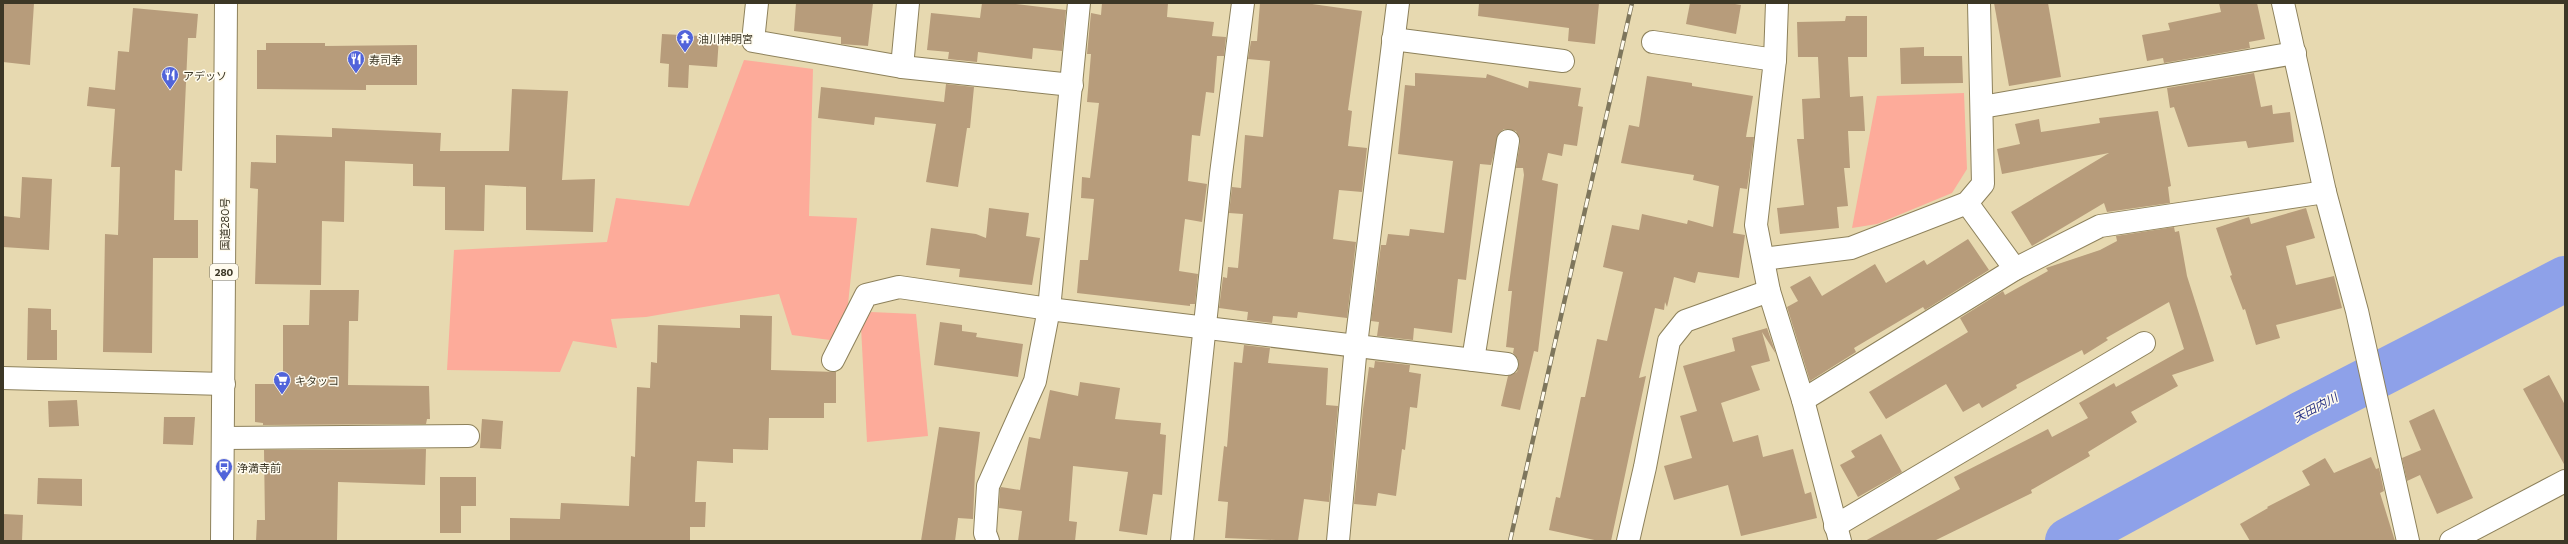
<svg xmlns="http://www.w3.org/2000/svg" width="2568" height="544" font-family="Commissioner,'Noto Sans JP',sans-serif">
  <rect width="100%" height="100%" fill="#e7d9b0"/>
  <g fill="#fdab9a">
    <path d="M744 60 813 69 809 216 857 218 847 314 830 340 792 335 779 294 646 317 611 319 617 348 573 341 560 372 447 370 454 250 607 242 616 198 689 206Z"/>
    <path d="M1964 93 1967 169 1952 193 1877 224 1852 228 1877 96Z"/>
    <path d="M871 312 916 314 928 436 867 442 861 327Z"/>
  </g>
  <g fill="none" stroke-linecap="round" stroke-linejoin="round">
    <path stroke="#8ea1e9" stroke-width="46" d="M2068 541 2302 414 2565 279"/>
  </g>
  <g fill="#b79c7b">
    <path d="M3 3H34L30 65 3 62Z"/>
    <path d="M796 3H873L868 46 841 44V37L794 31Z"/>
    <path d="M982 3H1007L1066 10 1062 51 1033 48 1032 59 978 52 977 62 948 59 949 52 927 50 931 13 980 18Z"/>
    <path d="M1102 3H1168L1167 17 1214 22 1212 36 1226 37 1224 56H1217L1214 93 1206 92 1200 136 1192 135 1188 181 1207 184 1202 222 1185 219 1179 271 1198 274 1195 304H1190V306L1077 293 1080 260H1088L1094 199 1081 198 1082 177 1090 178 1099 103 1087 102 1091 54H1087L1091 13 1101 15Z"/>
    <path d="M1260 3H1305L1362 11 1348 110 1352 111 1348 146 1367 148 1362 192 1339 190 1333 239 1356 242 1347 318 1298 312 1297 318 1273 316 1272 323 1247 320 1248 312 1219 308 1223 277 1227 278 1228 267 1238 268 1243 214 1229 213 1232 187 1241 188 1245 135 1263 137 1270 61 1248 59 1251 41H1257Z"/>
    <path d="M1479 3H1599L1595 44 1568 41 1569 28 1478 16Z"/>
    <path d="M1690 3H1729L1741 5 1736 34 1686 24Z"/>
    <path d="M1994 3H2048L2061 77 2009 86Z"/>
    <path d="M2219 3H2257L2265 39 2249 42 2250 48 2164 63 2163 58 2147 61 2142 35 2170 30 2168 23 2221 12Z"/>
    <path d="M133 8 198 14 196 38H188L182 171 175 170 174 220H198V258H153L152 353 103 352 105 234 118 235 120 167H111L115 109 87 106 89 87 115 90 118 51 129 52Z"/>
    <path d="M1846 16H1867V57H1848L1850 97 1863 96 1865 131H1848L1850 168H1844L1848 206 1837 207 1839 228 1780 234 1777 208 1804 205 1797 139H1804L1802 99 1820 98 1818 57H1798L1797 22 1845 21Z"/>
    <path d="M662 34 719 37 717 67 689 65 688 88 668 87 669 64 660 63Z"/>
    <path d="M266 43H325V46L417 45V85H366V90L257 89V50H266Z"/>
    <path d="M1924 47V56H1962L1963 83 1901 84 1900 48Z"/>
    <path d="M1415 73 1486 78 1487 74 1528 88 1529 81 1581 88 1578 106 1583 107 1577 146 1564 144 1562 156 1548 153 1542 180 1558 184 1538 352 1534 351 1520 410 1501 406 1508 376 1517 372 1519 365 1518 359 1513 353 1514 348 1506 347 1512 291H1508L1524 175 1523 168H1516L1520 143 1516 131 1504 129 1499 133 1491 165 1480 164 1466 280 1458 279 1452 333 1414 328 1413 340 1377 336 1379 322 1371 321 1381 245H1386L1388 234 1409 236 1410 229 1444 233 1453 161 1398 154 1405 85 1415 86Z"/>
    <path d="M2254 73 2261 107 2272 105 2273 114 2290 112 2294 142 2248 148 2246 141 2188 147 2174 107 2170 108 2167 88Z"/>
    <path d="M1647 76 1692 83V86L1753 96 1746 137H1754L1749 175 1747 189 1740 188 1733 233 1745 235 1739 278 1698 272 1695 283 1674 277 1667 307 1665 302 1664 310 1655 308 1639 378 1646 376 1611 541H1599L1549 530 1556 497 1560 498 1581 397H1585L1597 339 1607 341 1623 272 1603 267 1612 225 1639 230 1642 214 1687 224 1688 220 1713 227 1719 186 1693 180 1694 175 1621 163 1629 125 1639 127Z"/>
    <path d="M946 84 974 87 970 128H967L958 187 926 182 936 124 875 117 874 125 818 118 821 87 944 102Z"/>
    <path d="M512 89 568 91 562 180 595 179 593 232 526 230V187L485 185 484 231 445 230V187L413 186V164L345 161 344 222 322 221 321 285 255 284 258 189 250 188 251 162 276 163V135L332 137V128L441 133 440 151H509Z"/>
    <path d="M2158 111 2171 186 2168 187 2170 203 2107 212 2104 203 2032 246 2011 212 2109 153 2002 174 1997 149 2020 144 2015 124 2039 119 2041 132 2100 123 2099 118Z"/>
    <path d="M22 177 52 179 49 250 3 247V216L20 218Z"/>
    <path d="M989 208 1029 213 1026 236 1040 238 1032 285 959 277 960 269 926 265 931 228 976 234 986 238Z"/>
    <path d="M2306 208 2315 238 2286 246 2296 285 2334 276 2342 308 2276 325 2280 338 2256 345 2245 309 2243 310 2230 276 2232 275 2216 228 2249 217 2251 224Z"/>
    <path d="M2174 227 2175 232 2179 231 2187 276 2214 361 2172 375 2178 386 2131 412 2137 422 2088 452 2090 456 2031 490 2032 493 1934 541H1865L1960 489 1954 477 2048 429 2052 437 2088 418 2079 403 2114 383 2116 387 2184 349 2169 302 2106 338 2108 340 2084 355 2082 350 2016 385 2017 388 1982 408 1979 403 1963 412 1946 384 1886 419 1869 392 1968 332 1960 318 2003 291 2005 295 2048 271 2046 268 2100 250 2117 241 2116 236Z"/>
    <path d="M1968 239 1989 270 1925 310 1923 307 1854 348 1856 352 1810 381 1787 307 1798 301 1790 287 1810 276 1822 296 1875 264 1886 283 1924 260 1927 265Z"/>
    <path d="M310 290H359L358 321H349L348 385 429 386 430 419H427L426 424 263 425V423L255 422V384H283V325H309Z"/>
    <path d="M28 308 51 309V330H57V360H27Z"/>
    <path d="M740 315 772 316 771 370 836 372V403H824V418H769L768 450 733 449V463L697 461 695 502H706L705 527H690V541H510V518L560 519 561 503 629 506 631 456 635 457 637 387 650 388 651 362 657 363 658 325 740 328Z"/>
    <path d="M940 322 962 325V331L977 333 976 337 1023 344 1018 377 934 365Z"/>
    <path d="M1767 328 1776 354 1762 332 1770 361 1751 366 1760 390 1721 403 1733 442 1758 435 1763 457 1793 449 1805 494 1811 492 1817 518 1741 536 1728 485 1674 500 1664 466 1692 458 1680 416 1697 411 1683 366 1735 351 1732 338Z"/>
    <path d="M1244 345 1270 348 1268 363 1328 368 1326 405 1338 406 1329 502 1304 499 1298 541 1225 538 1228 502 1218 501 1224 446 1227 447 1234 362 1242 363Z"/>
    <path d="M1375 361 1410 365 1409 372 1421 374 1417 408 1410 407 1405 450 1402 449 1396 496 1378 493 1376 506 1354 504 1363 409 1369 367 1374 368Z"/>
    <path d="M2549 375 2565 405V466L2523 389Z"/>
    <path d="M1080 382 1120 388 1115 419 1161 423 1160 434 1166 435 1162 495 1153 494 1147 535 1119 531 1128 472 1073 466 1069 521 1077 522 1075 541H1018L1022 511 999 508 1000 489 1001 487 1020 490 1029 437 1040 439 1050 390 1078 396Z"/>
    <path d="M77 400 79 426 49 427 48 401Z"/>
    <path d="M2434 409 2473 498 2437 514 2420 475 2407 481 2402 458 2421 450 2409 421Z"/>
    <path d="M164 417H195L193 445 163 444Z"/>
    <path d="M482 419 503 421 501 449 480 448Z"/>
    <path d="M939 427 980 432 975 472 973 519 958 518 955 541H921Z"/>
    <path d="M1881 434 1902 472 1858 497 1840 465 1855 457 1851 451Z"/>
    <path d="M426 449 425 485 338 482 337 540 256 541 257 520H265L264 450Z"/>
    <path d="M2371 457 2376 469 2379 468 2384 491 2380 493 2395 541H2250L2240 524 2268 508 2267 507 2310 485 2302 471 2325 458 2334 473Z"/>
    <path d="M440 477H476V506H461V533H440Z"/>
    <path d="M38 478 82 479V506L37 504Z"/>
    <path d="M3 514 23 515 22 541H3Z"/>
  </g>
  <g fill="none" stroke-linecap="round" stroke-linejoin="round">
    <defs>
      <g id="minor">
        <path d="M757 3 753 41 902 67 1072 85"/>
        <path d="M1777 3 1775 60 1756 225 1769 291 1803 400 1840 541"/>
        <path d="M2283 3 2325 192 2357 311 2408 541"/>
        <path d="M1393 39 1563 61"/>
        <path d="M1653 42 1775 60"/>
        <path d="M902 67 908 3"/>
        <path d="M1982 107 2295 53"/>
        <path d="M1967 203 2015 269 2100 226 2325 192"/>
        <path d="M1763 259 1851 248 1967 203 1983 184 1979 3"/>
        <path d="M833 360 866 295 899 287 1049 309 1507 364"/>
        <path d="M1473 360 1508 141"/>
        <path d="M3 378 224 384"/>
        <path d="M1803 400 2015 269"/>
        <path d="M223 438 468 436"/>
        <path d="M1835 526 2144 343"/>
        <path d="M988 541 985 533 988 486 1035 381 1049 309 1079 3"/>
        <path d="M1182 541 1221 174 1243 3"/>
        <path d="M1338 541 1356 345 1398 3"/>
        <path d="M1628 541 1645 467 1669 341 1685 321 1769 291"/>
      </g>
      <path id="secondary" d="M2451 541 2565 481"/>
      <path id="trunk" d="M222 541 226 3"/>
    </defs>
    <use href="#minor" stroke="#8d815b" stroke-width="24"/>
    <use href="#secondary" stroke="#8d815b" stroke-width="24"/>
    <use href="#trunk" stroke="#8d815b" stroke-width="24"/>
    <use href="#minor" stroke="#fff" stroke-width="22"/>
    <use href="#secondary" stroke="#fff" stroke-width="22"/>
    <use href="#trunk" stroke="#fff" stroke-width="22"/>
    <defs>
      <path id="rail" d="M1510 541 1632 3"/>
    </defs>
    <use href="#rail" stroke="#7e765c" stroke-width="4.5"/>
    <use href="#rail" stroke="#fffbee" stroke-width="3" stroke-dasharray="9" stroke-linecap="butt"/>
  </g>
  <defs>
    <symbol id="temple-pin" viewBox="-11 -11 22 30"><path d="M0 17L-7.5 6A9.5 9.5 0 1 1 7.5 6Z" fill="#5164da" stroke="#fffbee"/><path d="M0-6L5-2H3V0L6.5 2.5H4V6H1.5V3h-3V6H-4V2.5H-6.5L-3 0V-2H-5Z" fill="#fff"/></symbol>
    <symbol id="restaurant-pin" viewBox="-11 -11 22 30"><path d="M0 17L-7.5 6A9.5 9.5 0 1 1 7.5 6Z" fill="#5164da" stroke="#fffbee"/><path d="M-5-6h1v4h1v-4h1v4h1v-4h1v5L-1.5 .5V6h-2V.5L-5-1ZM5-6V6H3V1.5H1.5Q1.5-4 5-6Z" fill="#fff"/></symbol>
    <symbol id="supermarket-pin" viewBox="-11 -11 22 30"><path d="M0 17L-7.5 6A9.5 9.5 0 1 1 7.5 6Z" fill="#5164da" stroke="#fffbee"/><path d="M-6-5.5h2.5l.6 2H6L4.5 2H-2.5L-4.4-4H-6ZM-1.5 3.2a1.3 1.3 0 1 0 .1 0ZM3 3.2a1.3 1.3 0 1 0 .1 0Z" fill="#fff"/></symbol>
    <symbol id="bus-pin" viewBox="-11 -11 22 30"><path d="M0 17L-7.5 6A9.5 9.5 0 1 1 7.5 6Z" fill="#5164da" stroke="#fffbee"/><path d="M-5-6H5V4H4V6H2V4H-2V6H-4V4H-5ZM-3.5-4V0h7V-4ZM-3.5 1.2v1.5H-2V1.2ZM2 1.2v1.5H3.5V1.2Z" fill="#fff"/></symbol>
  </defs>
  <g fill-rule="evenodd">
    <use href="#temple-pin" x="675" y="28" width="20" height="27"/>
    <use href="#restaurant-pin" x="346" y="49" width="20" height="27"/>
    <use href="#restaurant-pin" x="160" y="65" width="20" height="27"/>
    <use href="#supermarket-pin" x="272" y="370" width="20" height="27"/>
    <use href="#bus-pin" x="214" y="457" width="20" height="27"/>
  </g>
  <g text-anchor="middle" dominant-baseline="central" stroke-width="3" stroke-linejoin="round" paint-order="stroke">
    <rect fill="#fffbee" stroke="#767262" stroke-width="1" x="210" y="264" width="28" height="16" rx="3"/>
    <g font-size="10" font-weight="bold" fill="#3c3726">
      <text x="224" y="272">280</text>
    </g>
    <g font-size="11" fill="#3c3726" stroke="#fffbee" text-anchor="start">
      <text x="698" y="38">油川神明宮</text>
      <text x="369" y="59">寿司幸</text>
      <text x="183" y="75">アデッソ</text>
      <text x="295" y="380">キタッコ</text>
      <text x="237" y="467">浄満寺前</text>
    </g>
    <g font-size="11" fill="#3c3726" stroke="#fffbee">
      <text transform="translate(224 224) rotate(-90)">国道280号</text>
    </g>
    <g font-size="12" font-style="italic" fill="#293385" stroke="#fffbee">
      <text transform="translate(2315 407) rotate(-28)">天田内川</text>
    </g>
  </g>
  <rect width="2568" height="544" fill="none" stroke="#3c3726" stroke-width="8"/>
</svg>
